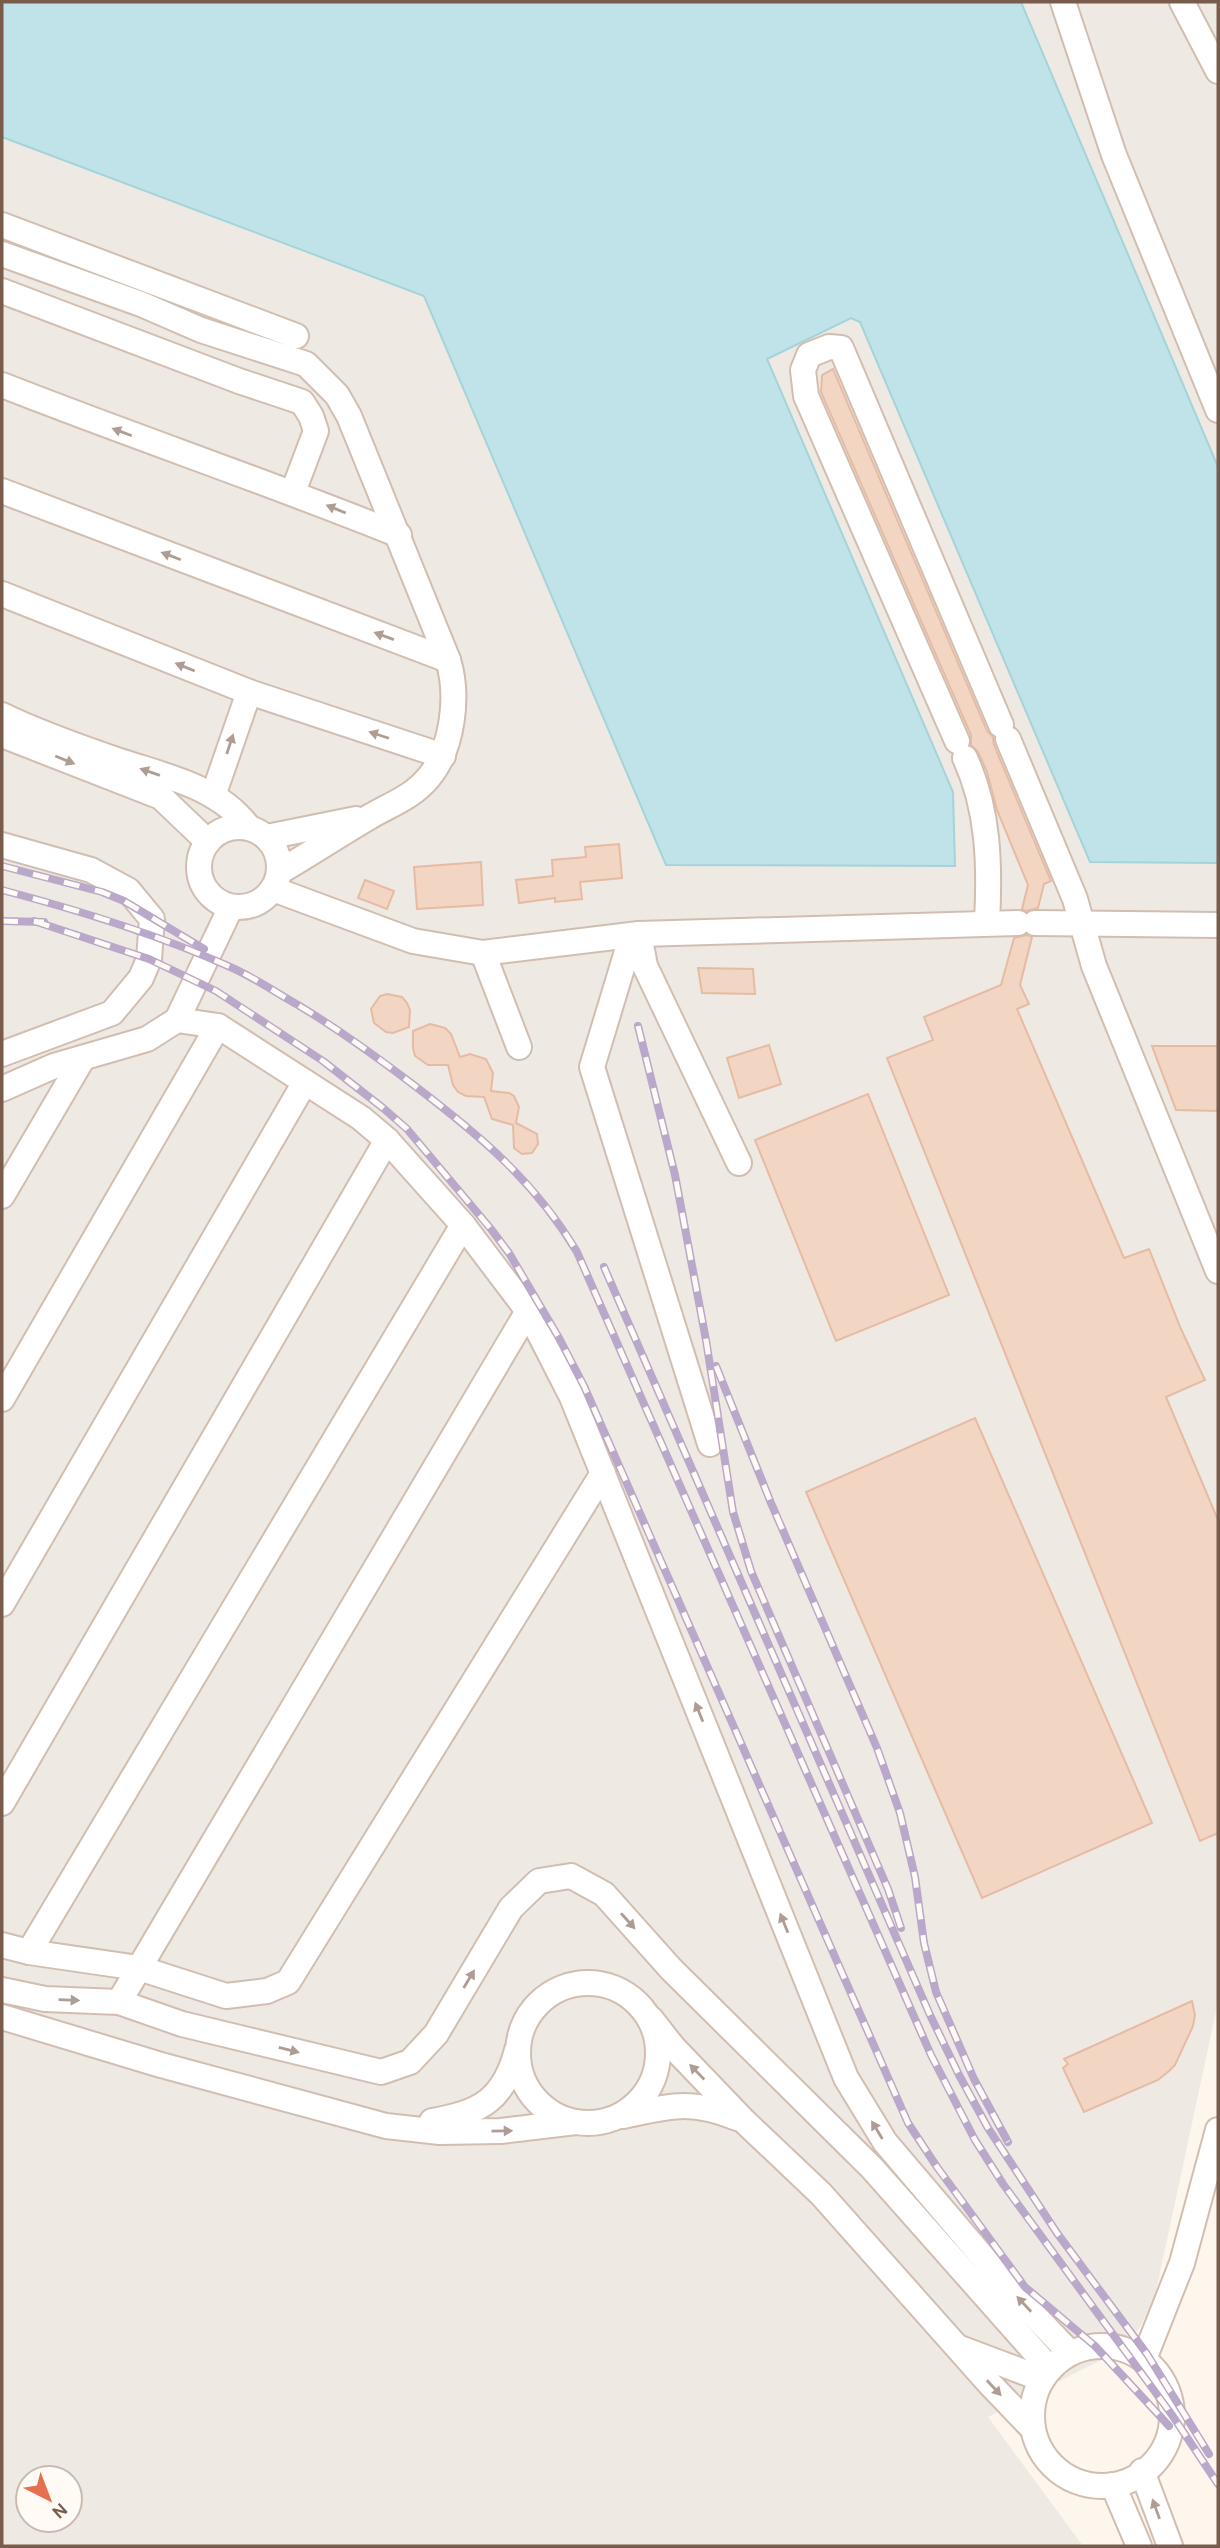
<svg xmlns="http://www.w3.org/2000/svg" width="1220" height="2548" font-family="Karla,sans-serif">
  <rect width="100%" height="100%" fill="#fdf6ec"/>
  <path fill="#efe9e4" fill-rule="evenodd" d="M2 2H1218V2002L1155 2296 1139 2329 1111 2355 988 2417 1083 2546H2ZM28 2478H70V2520H28Z"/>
  <path fill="#bfe3e8" stroke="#a5d3da" stroke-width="2" d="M2 2H1021L1218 467V863L1090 862 860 322 851 318 767 359 953 792 955 866 666 865 424 296 2 137Z"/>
  <g fill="#f3d5c3" stroke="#e6bba3" stroke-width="2">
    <path d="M833 369 987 731 993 737 994 745 1051 881 1044 884 1038 908 1026 911 1022 909 1028 885 997 810 987 772 978 752 971 745V735L821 392 822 375Z"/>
    <path d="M619 844 622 878 580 882 582 899 555 902V898L519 903 516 880 553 876 552 860 586 857 585 847Z"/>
    <path d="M481 862 483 905 417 909 414 867Z"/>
    <path d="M365 880 394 891 387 909 358 898Z"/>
    <path d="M1027 935 1032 937 1020 985 1029 1004 1017 1009 1124 1258 1149 1249 1181 1329 1205 1380 1166 1397 1218 1520V1833L1200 1841 887 1058 933 1040 924 1017 1001 985 1014 938Z"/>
    <path d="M698 968 753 969 755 994 702 993Z"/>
    <path d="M387 994 402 997 407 1003 410 1010 409 1027 393 1033 386 1032 374 1023 371 1009 380 996Z"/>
    <path d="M430 1024 445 1028 451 1034 460 1057 470 1054 486 1059 493 1073 491 1091 509 1093 514 1096 519 1107 516 1123 537 1134 538 1144 532 1153 522 1154 514 1148 513 1125 492 1119 484 1097 466 1096 458 1092 453 1085 448 1065H428L415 1056 413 1048V1031Z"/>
    <path d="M769 1045 781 1084 739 1098 727 1058Z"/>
    <path d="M1152 1046H1218V1111L1176 1110Z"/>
    <path d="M868 1094 949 1295 836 1341 755 1140Z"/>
    <path d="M975 1418 1152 1823 982 1898 806 1492Z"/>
    <path d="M1192 2001 1195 2015 1193 2026 1175 2065 1169 2071 1158 2080 1084 2112 1063 2068 1068 2064 1064 2059Z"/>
  </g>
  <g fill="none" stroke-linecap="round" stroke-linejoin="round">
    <defs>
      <g id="minor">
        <path d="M1063 2 1114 155 1218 410"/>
        <path d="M1182 2 1218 71"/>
        <path d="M2 225 296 336"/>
        <path d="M2 254 141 304 201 330 306 364 337 395 349 416 448 660C459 695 453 748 429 777 414 796 392 804 371 816 340 834 310 854 279 872"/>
        <path d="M2 291 239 381 302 402 311 416 316 431 293 492"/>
        <path d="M2 385C134 437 268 482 399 535"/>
        <path d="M2 491 448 660"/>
        <path d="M2 594 249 692 443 756"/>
        <path d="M2 715C39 733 79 747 117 760 164 776 219 786 249 828"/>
        <path d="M2 735 161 797 208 842"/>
        <path d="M1008 739 1075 899 1094 966 1218 1271"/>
        <path d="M957 741 806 396 803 370 809 355 829 347 841 348 1001 725"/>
        <path d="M965 758C989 810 990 866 987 922"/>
        <path d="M213 796 249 692"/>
        <circle cx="239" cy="867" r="40"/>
        <path d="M267 837 356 819"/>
        <path d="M2 845 91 870 128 890 152 919 149 959 141 978 112 1013 2 1054"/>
        <path d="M273 889 413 941 483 953 639 934 1018 923"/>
        <path d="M1035 923 1218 925"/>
        <path d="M639 934 645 966 739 1163"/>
        <path d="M632 935 592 1067 710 1444"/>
        <path d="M483 953 519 1047"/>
        <path d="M177 1020 231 907"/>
        <path d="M2 1089 54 1066 147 1039 177 1020 218 1026 361 1118 387 1140 463 1225 528 1311 572 1397 846 2078 885 2142 1015 2295 1070 2353"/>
        <path d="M2 1196 83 1058"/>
        <path d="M2 1399 218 1026"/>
        <path d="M2 1604 305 1082"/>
        <path d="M2 1803 387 1140"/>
        <path d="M2 1945 29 1952 139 1968 226 1996 267 1991 288 1982 603 1473"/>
        <path d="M29 1952 463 1225"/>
        <circle cx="588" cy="2053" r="70"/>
        <path d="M2 1990 45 1999 119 2002 182 2024 381 2072 410 2062 436 2034 511 1908 539 1881 571 1876 604 1894 671 1969 872 2168 1050 2369"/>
        <path d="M119 2002 528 1311"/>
        <path d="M2 2017 161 2065 386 2126 440 2132 501 2131 576 2122"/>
        <path d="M651 2019 673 2047 744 2121 821 2194 989 2383 1033 2429"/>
        <path d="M623 2116C671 2106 689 2099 737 2118"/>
        <path d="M432 2121C480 2113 504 2100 517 2050"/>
        <circle cx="1102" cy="2416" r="70"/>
        <path d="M960 2348 1042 2379"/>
        <path d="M1144 2359 1182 2263 1218 2130"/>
        <path d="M1142 2471 1170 2546"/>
        <path d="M1113 2485 1139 2546"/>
      </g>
    </defs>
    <use href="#minor" stroke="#d1beb0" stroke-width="28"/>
    <use href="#minor" stroke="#fff" stroke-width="24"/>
    <defs>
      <g id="rail">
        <path d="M2 866 102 892 124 901 204 949"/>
        <path d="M2 890C78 910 156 934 228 966 252 976 275 992 298 1005 338 1029 374 1055 411 1083 478 1134 534 1180 577 1252L931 2055 975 2140 1003 2184 1172 2415 1218 2484"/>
        <path d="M2 921 44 922"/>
        <path d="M34 921 149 959 216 991 323 1061 383 1108 407 1129 491 1229 509 1253 559 1338 584 1386 908 2123 937 2167 1025 2287 1095 2346 1169 2426"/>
        <path d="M638 1026 675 1175 706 1340 733 1512 751 1571 888 1889 901 1928"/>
        <path d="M604 1267 930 2015 959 2075 988 2128 1057 2233 1147 2354 1209 2454"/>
        <path d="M716 1366 771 1503 877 1748 900 1813 915 1877 924 1943 936 1992 974 2079 1008 2142"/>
      </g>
    </defs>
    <use href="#rail" stroke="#b9a8c9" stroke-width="8"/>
    <use href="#rail" stroke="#fffaf3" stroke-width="5" stroke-dasharray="16" stroke-linecap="butt"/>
  </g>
  <defs><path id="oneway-solid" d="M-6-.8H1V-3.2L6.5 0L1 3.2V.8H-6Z" transform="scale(1.75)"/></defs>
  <g fill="#af9d94">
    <use href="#oneway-solid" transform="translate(122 432) rotate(-159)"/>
    <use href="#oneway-solid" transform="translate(336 509) rotate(-158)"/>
    <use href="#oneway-solid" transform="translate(171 556) rotate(-159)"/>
    <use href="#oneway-solid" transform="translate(384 636) rotate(-160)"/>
    <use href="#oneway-solid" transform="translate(185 667) rotate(-158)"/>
    <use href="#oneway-solid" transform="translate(379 735) rotate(-162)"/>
    <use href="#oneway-solid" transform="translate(230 744) rotate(-72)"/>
    <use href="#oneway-solid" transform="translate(65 760) rotate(22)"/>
    <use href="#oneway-solid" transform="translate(150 772) rotate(-161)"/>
    <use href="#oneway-solid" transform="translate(699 1712) rotate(-112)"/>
    <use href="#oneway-solid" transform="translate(628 1921) rotate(48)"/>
    <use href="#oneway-solid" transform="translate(784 1923) rotate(-112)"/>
    <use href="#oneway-solid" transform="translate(469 1979) rotate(-59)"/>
    <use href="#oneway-solid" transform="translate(69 2000) rotate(2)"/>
    <use href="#oneway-solid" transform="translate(289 2050) rotate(14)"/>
    <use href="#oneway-solid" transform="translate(697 2072) rotate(-134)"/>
    <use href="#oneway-solid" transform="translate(877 2130) rotate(-121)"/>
    <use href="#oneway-solid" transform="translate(502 2131) rotate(-1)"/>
    <use href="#oneway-solid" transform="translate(1024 2304) rotate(-133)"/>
    <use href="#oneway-solid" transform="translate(994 2388) rotate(47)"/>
    <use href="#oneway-solid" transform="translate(1156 2509) rotate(-110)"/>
  </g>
  <rect width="1220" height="2548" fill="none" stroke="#7a5c4d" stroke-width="7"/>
  <g transform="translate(49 2499) rotate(138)"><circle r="33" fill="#fffaf3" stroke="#cabbb1" stroke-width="2"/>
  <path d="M0-5L12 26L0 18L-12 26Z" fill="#e76f51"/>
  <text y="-10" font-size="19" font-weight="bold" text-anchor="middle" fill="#7a5c4d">N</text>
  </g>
</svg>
